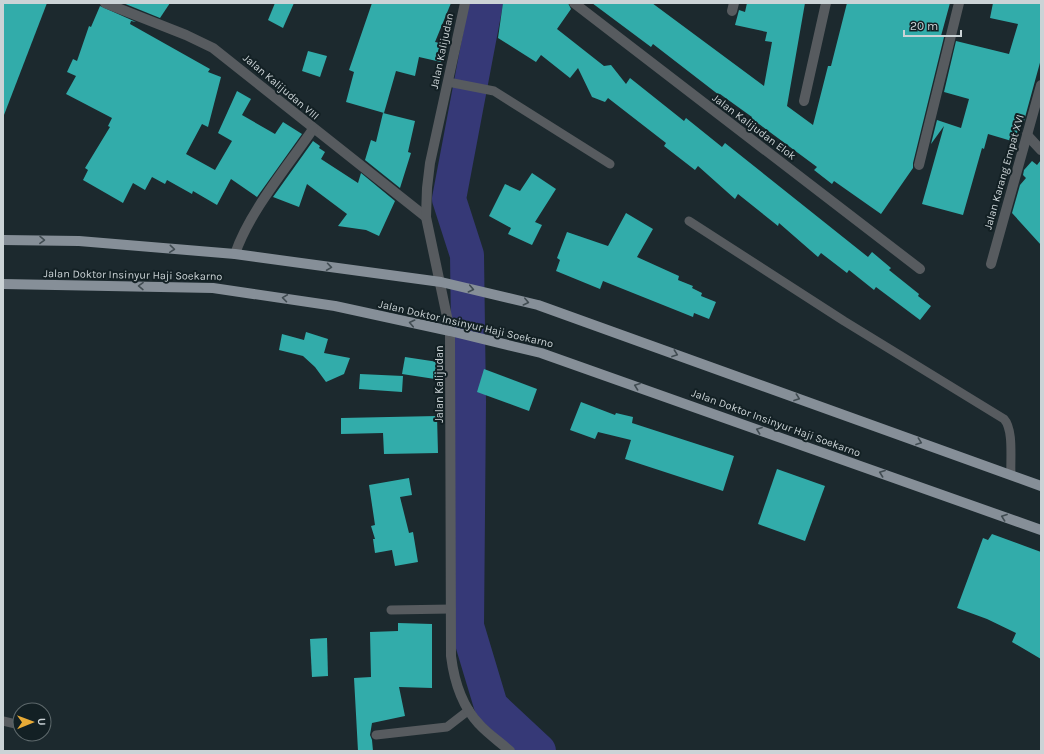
<svg xmlns="http://www.w3.org/2000/svg" width="1044" height="754" font-family="Karla,sans-serif">
  <rect width="100%" height="100%" fill="#1c292e"/>
  <g fill="none" stroke-linecap="round" stroke-linejoin="round">
    <path stroke="#363977" stroke-width="34" d="M486 3 449 199 467 255 469 402 467 626 491 706 539 751"/>
  </g>
  <g fill="#32acaa">
    <path d="M3 3H47L4 115H3Z"/>
    <path d="M123 3H170L160 18Z"/>
    <path d="M275 3H294L283 28 268 20Z"/>
    <path d="M372 3H451L435 42 445 44 441 62 419 57 415 76 396 71 384 113 346 102 354 72 349 70Z"/>
    <path d="M503 3H568L571 9 557 29 604 66 611 65 626 84 630 78 684 121 686 118 722 147 725 143 868 257 872 252 891 268 889 270 919 294 918 296 931 306 920 320 876 287 874 290 849 270 847 273 821 253 818 257 779 223 778 226 738 194 735 199 698 166 695 170 664 146 666 143 608 98 605 102 592 97 578 68 570 78 541 55 536 62 498 38Z"/>
    <path d="M592 3H652L764 86 772 42 765 41 767 32 735 25 739 10 745 12 747 3H805L787 106 813 125 828 66H831L847 3H950L941 36 944 37 913 163V168L881 214 834 181 832 184 814 170 817 167 751 118 752 117 720 94 719 95 653 44 651 47Z"/>
    <path d="M993 3H1041V59L1024 121 1021 120 1015 142 988 134 984 149 982 148 963 215 922 204 944 126 931 144 937 120 961 128 969 99 944 92 956 41 1009 54 1018 24 990 18Z"/>
    <path d="M100 6 136 22 131 21 130 24 210 69 208 72 221 77 208 127 202 124 186 154 215 170 232 141 218 133 237 91 251 99 242 115 275 134 283 122 302 134 257 197 231 179 217 205 193 191 192 194 167 180 165 184 152 177 145 190 133 183 123 203 83 180 88 170 85 168 110 127 108 126 112 118 66 94 76 76 67 72 73 59 77 61 89 26 91 27Z"/>
    <path d="M308 51 327 56 320 77 302 71Z"/>
    <path d="M383 113 415 121 408 152 411 153 400 188 365 160 371 140 376 142Z"/>
    <path d="M313 141 320 146 319 148 325 152 321 159 358 183 361 173 395 201 379 236 366 230 338 226 347 214 307 184 299 207 273 197Z"/>
    <path d="M1041 160V245L1012 213 1020 185 1026 178 1023 175 1024 170 1032 161 1037 165Z"/>
    <path d="M532 173 556 189 535 222 542 225 532 245 508 234 511 228 489 216 505 184 520 191Z"/>
    <path d="M626 213 653 229 637 257 679 276 678 280 693 286 692 288 702 293 701 296 716 302 709 319 694 313 693 317 603 281 600 289 556 271 560 260 557 258 567 232 608 246Z"/>
    <path d="M306 332 328 339 324 353 350 358 344 374 326 382 315 367 303 356 279 350 282 334 304 340Z"/>
    <path d="M405 357 438 362 435 379 402 374Z"/>
    <path d="M484 369 537 389 529 411 477 392Z"/>
    <path d="M360 374 403 376 402 392 359 389Z"/>
    <path d="M581 402 615 415 616 413 633 417 632 423 734 456 723 491 625 459 631 440 598 432 595 439 570 430Z"/>
    <path d="M437 416 438 453 384 454 383 433 341 434V418Z"/>
    <path d="M777 469 825 486 805 541 758 524Z"/>
    <path d="M409 478 412 495 400 497 409 533 413 532 418 562 395 566 392 550 375 553 373 539H375L371 526 375 525 369 485Z"/>
    <path d="M992 534 1041 552V659L1012 642 1016 633 987 619 957 608 983 538 988 540Z"/>
    <path d="M398 623 432 624V688L399 687 405 716 372 723 370 735 372 740 373 751H358L354 678 371 677 370 632 398 631Z"/>
    <path d="M327 638 328 676 312 677 310 639Z"/>
  </g>
  <g fill="none" stroke-linecap="round" stroke-linejoin="round">
    <g stroke="#575b5f" stroke-width="9">
      <path d="M448 82 494 91 610 164"/>
      <path d="M689 221 844 321 1004 419C1014 430 1010 460 1011 475"/>
      <path d="M391 610 451 609"/>
      <path d="M3 721 20 725"/>
      <path d="M376 735 447 727 469 710"/>
    </g>
    <g stroke="#575b5f" stroke-width="10">
      <path d="M105 3 186 35 213 48 426 217"/>
      <path d="M465 3 430 163 427 188 426 217 450 331 451 656C454 680 462 706 479 724 488 734 500 742 510 751"/>
      <path d="M574 3 920 269"/>
      <path d="M732 11 734 3"/>
      <path d="M804 101 826 3"/>
      <path d="M1027 135 1041 150"/>
      <path d="M919 165 959 3"/>
      <path d="M235 254C249 212 288 166 313 129"/>
      <path d="M991 264 1041 85"/>
    </g>
    <g stroke="#868f98" stroke-width="10">
      <path d="M3 240 79 241 235 254 441 282 538 305 1041 486"/>
      <path d="M3 284 213 288 335 306 450 331 541 353 1041 530"/>
    </g>
  </g>
  <defs><path id="oneway-chevron" d="M-2-3.5L2.5 0L-2 3.5" fill="none" stroke-width="1.6" stroke-linecap="round" stroke-linejoin="round"/></defs>
  <g stroke="#414c52">
    <use href="#oneway-chevron" transform="translate(42 240) rotate(1)"/>
    <use href="#oneway-chevron" transform="translate(172 249) rotate(5)"/>
    <use href="#oneway-chevron" transform="translate(329 267) rotate(8)"/>
    <use href="#oneway-chevron" transform="translate(141 286) rotate(-179)"/>
    <use href="#oneway-chevron" transform="translate(471 289) rotate(12)"/>
    <use href="#oneway-chevron" transform="translate(285 298) rotate(-172)"/>
    <use href="#oneway-chevron" transform="translate(526 302) rotate(13)"/>
    <use href="#oneway-chevron" transform="translate(412 323) rotate(-168)"/>
    <use href="#oneway-chevron" transform="translate(675 354) rotate(20)"/>
    <use href="#oneway-chevron" transform="translate(637 386) rotate(-160)"/>
    <use href="#oneway-chevron" transform="translate(797 398) rotate(20)"/>
    <use href="#oneway-chevron" transform="translate(759 430) rotate(-160)"/>
    <use href="#oneway-chevron" transform="translate(919 442) rotate(20)"/>
    <use href="#oneway-chevron" transform="translate(882 473) rotate(-160)"/>
    <use href="#oneway-chevron" transform="translate(1004 517) rotate(-160)"/>
  </g>
  <g text-anchor="middle" dominant-baseline="central" stroke-width="4" stroke-linejoin="round" paint-order="stroke">
    <g font-size="11" fill="#cbd3d6" stroke="#132024">
      <text transform="translate(442 51) rotate(-78)">Jalan Kalijudan</text>
      <text transform="translate(281 87) rotate(40)">Jalan Kalijudan VIII</text>
      <text transform="translate(754 127) rotate(37)">Jalan Kalijudan Elok</text>
      <text transform="translate(1004 172) rotate(-74)">Jalan Karang Empat XVI</text>
      <text transform="translate(133 275) rotate(1)">Jalan Doktor Insinyur Haji Soekarno</text>
      <text transform="translate(466 324) rotate(13)">Jalan Doktor Insinyur Haji Soekarno</text>
      <text transform="translate(439 384) rotate(-90)">Jalan Kalijudan</text>
      <text transform="translate(776 423) rotate(20)">Jalan Doktor Insinyur Haji Soekarno</text>
    </g>
  </g>
  <rect width="1044" height="754" fill="none" stroke="#cbd3d6" stroke-width="8"/>
  <g transform="translate(32 722) rotate(89)"><circle r="19" fill="#132024" stroke="#5d686b"/>
  <path d="M0-3L7 15L0 10L-7 15Z" fill="#e8ab37"/>
  <text y="-6" font-size="11" font-weight="bold" text-anchor="middle" fill="#cbd3d6">U</text>
  </g>
  <path d="M904 30v6h57v-6" fill="none" stroke="#cbd3d6" stroke-width="2"/>
  <text x="910" y="30" font-size="12" fill="#cbd3d6" stroke="#132024" stroke-width="3" paint-order="stroke">20 m</text>
</svg>
